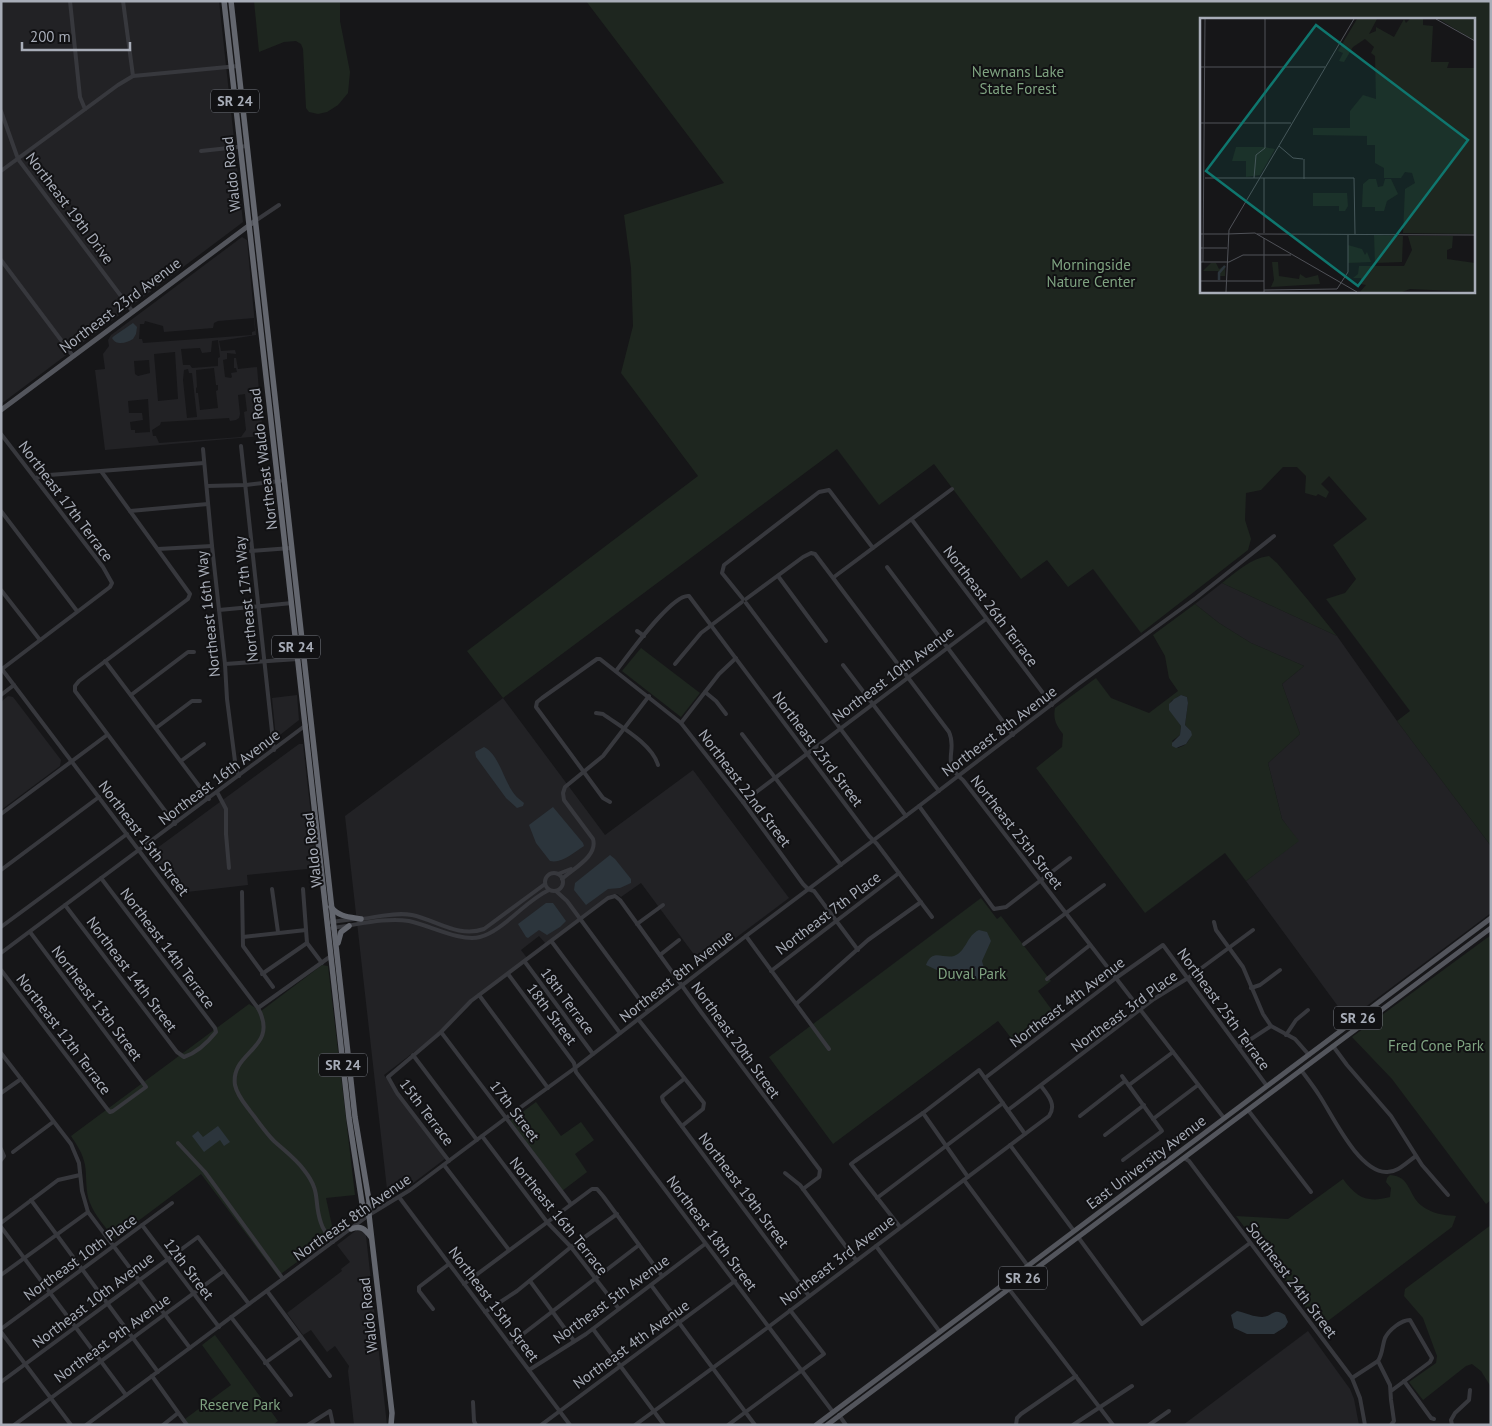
<svg xmlns="http://www.w3.org/2000/svg" width="1492" height="1426" font-family="'PT Sans',sans-serif">
  <rect width="100%" height="100%" fill="#161618"/>
  <g fill="#222225" fill-rule="evenodd">
    <path d="M1 1H219L243 222 1 404Z"/>
    <path d="M242 237 247 240 256 335 219 341 221 351 235 350 236 354 227 353V359L223 360 225 377 231 378 232 377 231 373 237 372 236 368H234V358H236L238 369 257 367 263 436 105 450 95 370 105 369 103 354 109 346 108 340 111 335ZM254 318 255 331 252 332V335L143 343 142 339H139L140 324H144L145 321 163 326 164 332 213 328 214 323 218 321ZM218 340 220 357 218 358V366L192 368 190 365H183L181 349 200 348 202 353 211 352 212 341ZM175 352 178 399 158 401 154 354ZM149 360 150 373 138 376 135 374 134 361ZM214 368 216 385H218V390L216 391 218 408 200 410 198 393H196V388L197 387 196 370ZM188 369 189 373H192L197 417 187 418 183 380 184 370ZM245 394 247 411 244 412 246 430 241 437 159 443 156 436H153L152 430 160 425 161 422 229 418 230 421 236 420 239 418 240 414 238 395ZM148 399 150 432 135 433V430H131L130 422 143 420 142 413H129L128 401Z"/>
    <path d="M1222 583 1337 636 1397 721 1491 846V913L1348 1020 1246 881 1298 841 1282 819 1268 763 1300 734 1282 684 1304 666 1251 643 1219 623 1195 604Z"/>
    <path d="M297 695 299 720 276 738 272 698Z"/>
    <path d="M8 696 13 697 61 760 60 766 1 810V702Z"/>
    <path d="M503 698 605 835 693 770 789 898 701 964 641 883 621 897 617 894 610 895 546 944 539 936 521 950 527 958 477 996 431 1039 384 1075 446 1158 408 1187 388 1198 345 816Z"/>
    <path d="M299 744H303L317 868 247 875 248 885 178 893 149 854Z"/>
    <path d="M358 1229 366 1233V1236L387 1425H354L348 1371 349 1366 335 1346 327 1352 311 1330 303 1335 287 1313 342 1271 341 1269 350 1262 337 1245Z"/>
    <path d="M1308 1331 1350 1389 1354 1399 1359 1425H1183Z"/>
  </g>
  <g fill="#1e261f" fill-rule="evenodd">
    <path d="M254 1H340V21L350 72 348 93 338 105 327 112 318 114 309 112 306 108 303 49 301 44 296 41 284 42 259 52Z"/>
    <path d="M586 1H1491V846L1397 721 1410 711 1326 599 1345 593 1356 579 1333 545 1367 519 1329 476 1321 484 1329 492 1326 498 1318 494 1316 496 1305 493 1306 476 1297 467H1283L1261 490 1246 493 1245 520 1251 539 1248 550 1141 633 1093 569 1068 587 1047 560 1021 579 934 464 879 505 837 449 503 698 467 651 698 476 621 373 633 326 631 268 624 215 724 183ZM1201 19H1473V291H1201Z"/>
    <path d="M1269 556 1277 563 1308 600 1337 636 1222 583C1236 572 1251 558 1269 556Z"/>
    <path d="M1195 604 1219 623 1251 643 1304 666 1282 684 1300 734 1268 763 1282 819 1299 841 1246 881 1225 853 1145 913 1036 768 1062 747 1063 734C1056 725 1053 719 1055 708L1096 678 1111 698 1149 713 1178 691 1169 678 1165 656 1153 635ZM1181 695 1187 697 1188 703 1185 725 1191 731C1190 741 1187 745 1178 748L1172 741 1180 735 1181 726 1169 708 1171 701Z"/>
    <path d="M641 648 700 693 681 717 622 671Z"/>
    <path d="M981 898 997 919 1001 916 1051 981 1038 991 1057 1017 1018 1047 998 1021 833 1144 769 1057Z"/>
    <path d="M1491 935V1200L1486 1204 1392 1079 1352 1037Z"/>
    <path d="M322 965 328 966 355 1195 326 1198 334 1235 278 1276 201 1174 114 1239C106 1227 95 1216 90 1203 85 1191 87 1177 85 1165 83 1154 77 1145 71 1136L249 1004 261 1011Z"/>
    <path d="M536 1102 561 1136 581 1122 594 1140 575 1154 587 1172 562 1191 510 1121Z"/>
    <path d="M1390 1175C1411 1176 1408 1196 1422 1206 1433 1214 1443 1215 1456 1216L1452 1227 1320 1327 1236 1216 1288 1219 1343 1179C1357 1198 1367 1203 1390 1197L1391 1188 1386 1182 1387 1178Z"/>
    <path d="M1491 1225V1387L1481 1371 1472 1364 1466 1366 1423 1400 1409 1382 1436 1363 1437 1356 1423 1318 1404 1296 1405 1289Z"/>
    <path d="M215 1335 278 1421 273 1425H189L185 1419 231 1385 202 1345Z"/>
  </g>
  <g fill="#2c353c">
    <path d="M133 323 137 327 136 334 133 339C127 343 116 346 112 338L114 336Z"/>
    <path d="M1181 695 1187 697 1188 703 1185 725 1191 731 1192 735 1186 744 1176 748 1172 746V743L1180 735 1181 726 1169 710V704L1174 699Z"/>
    <path d="M484 747C499 754 504 782 515 795 517 798 521 800 524 803L523 806 517 808 506 798 476 757 475 752Z"/>
    <path d="M553 807 583 843 584 846C574 852 562 864 550 861L536 843 529 825Z"/>
    <path d="M610 855 615 859 631 879V883L620 888 608 889 586 905 574 890 575 883Z"/>
    <path d="M546 903H553L566 921 560 927 547 935 539 930 528 938 526 937 518 924Z"/>
    <path d="M979 930 987 932 991 941 982 961 986 975 985 978 956 981 953 980 939 971 926 965C932 948 943 959 954 956 966 952 967 935 979 930Z"/>
    <path d="M218 1126 230 1142 224 1146 220 1140 204 1152 192 1136 198 1131 203 1137Z"/>
    <path d="M1237 1311C1246 1313 1254 1317 1262 1317 1274 1316 1273 1307 1285 1315L1288 1322 1285 1327 1274 1334H1247L1234 1328 1231 1315Z"/>
  </g>
  <g fill="none" stroke-linecap="round" stroke-linejoin="round">
    <g stroke="#37383d" stroke-width="4">
      <path d="M70 1 80 97 85 109"/>
      <path d="M123 1 133 76"/>
      <path d="M1 111 18 159 133 312"/>
      <path d="M201 151 247 146"/>
      <path d="M1 171 118 85 133 76 238 66"/>
      <path d="M255 221 279 205"/>
      <path d="M1 260 73 356"/>
      <path d="M1 434 103 567 112 583 110 587 2 669"/>
      <path d="M241 446 274 750"/>
      <path d="M203 449 212 546 225 664 227 699 236 769 239 776"/>
      <path d="M101 471 190 594 188 599 79 681 75 686V691L175 824"/>
      <path d="M35 478 49 475 204 463"/>
      <path d="M207 486 246 485 280 481"/>
      <path d="M1 511 77 611"/>
      <path d="M130 511 208 504"/>
      <path d="M912 520 1052 705"/>
      <path d="M158 549 212 546"/>
      <path d="M251 551 291 548"/>
      <path d="M887 567 1013 735"/>
      <path d="M778 576 826 641"/>
      <path d="M834 577 952 489"/>
      <path d="M1 590 40 640"/>
      <path d="M743 599 722 573 724 565 819 492 829 490 873 548"/>
      <path d="M746 599 803 557 811 553 815 554 949 732C958 751 940 762 963 780L1224 1118"/>
      <path d="M746 603 906 816"/>
      <path d="M219 610 292 603"/>
      <path d="M637 631 644 636"/>
      <path d="M105 661 209 799"/>
      <path d="M225 664 298 659"/>
      <path d="M675 664 701 633 742 602"/>
      <path d="M843 665 939 791"/>
      <path d="M1 668 258 1008C280 1049 230 1051 235 1085 237 1095 244 1103 250 1111 258 1121 265 1132 274 1141 284 1150 296 1159 304 1170 322 1193 313 1200 321 1223 323 1230 328 1236 333 1242"/>
      <path d="M616 671C627 657 672 593 689 596L869 836 877 844 932 917"/>
      <path d="M705 692 716 701 726 714"/>
      <path d="M1 695 14 685"/>
      <path d="M131 695 188 652H194"/>
      <path d="M596 713 603 714C621 727 652 744 658 765"/>
      <path d="M681 723 719 674 736 658"/>
      <path d="M156 728 192 701H200"/>
      <path d="M742 734 841 865"/>
      <path d="M181 761 204 744"/>
      <path d="M217 792 226 809V834L229 868"/>
      <path d="M610 802 603 798 536 707 537 702 542 698 597 659H600L681 723 743 802 803 884 808 889 814 891 858 950"/>
      <path d="M743 802 986 619"/>
      <path d="M919 806 994 909 1006 907 1070 858"/>
      <path d="M1 814 107 735"/>
      <path d="M1 870 99 797"/>
      <circle cx="554" cy="882" r="9"/>
      <path d="M558 874 571 869"/>
      <path d="M562 879C574 868 598 856 593 839L564 800 563 793 565 787 603 756 649 696"/>
      <path d="M272 889 278 932"/>
      <path d="M303 889 307 943 322 963"/>
      <path d="M556 891 567 901 648 1011"/>
      <path d="M242 892 243 946 273 987"/>
      <path d="M65 905 177 1052 184 1057C196 1053 208 1042 216 1032L215 1028 101 878"/>
      <path d="M361 919C377 917 396 912 412 915 436 920 458 938 484 929L545 884"/>
      <path d="M331 922 354 919"/>
      <path d="M1214 922 1216 930 1243 967 1263 1014 1271 1026 1295 1039 1309 1055"/>
      <path d="M637 924 663 905"/>
      <path d="M1 927 127 834"/>
      <path d="M332 928C357 925 385 917 409 921 429 925 460 942 480 937 503 931 525 901 549 890"/>
      <path d="M746 936 829 1049"/>
      <path d="M243 937 306 930"/>
      <path d="M552 942 620 1033"/>
      <path d="M1024 944 1104 885"/>
      <path d="M1 953 306 725"/>
      <path d="M660 955 679 940"/>
      <path d="M525 962 593 1054"/>
      <path d="M1 970 108 1110 110 1112 113 1111 146 1087 30 932"/>
      <path d="M771 971 899 873"/>
      <path d="M262 974 307 943"/>
      <path d="M508 974 574 1063 576 1072 833 1412"/>
      <path d="M1047 979 1090 945"/>
      <path d="M1251 988 1260 985 1280 970"/>
      <path d="M479 995 548 1088"/>
      <path d="M796 1004 868 940 921 902"/>
      <path d="M258 1008 331 956"/>
      <path d="M638 1019 704 1103 703 1109 682 1126"/>
      <path d="M441 1032 571 1204"/>
      <path d="M1286 1035 1296 1020 1308 1010"/>
      <path d="M1333 1046 1347 1065 1391 1116 1422 1165 1448 1195"/>
      <path d="M1239 1047 1271 1026"/>
      <path d="M1 1053 71 1144 79 1163 82 1191 88 1212 190 1348"/>
      <path d="M413 1055 477 1140"/>
      <path d="M1301 1070C1307 1078 1314 1087 1319 1095 1333 1116 1358 1171 1386 1172 1397 1173 1407 1162 1416 1156"/>
      <path d="M1122 1076 1162 1131 1123 1160"/>
      <path d="M985 1078 1116 978 1163 945 1267 1086"/>
      <path d="M684 1079 664 1095 662 1097 663 1101 809 1296"/>
      <path d="M1129 1085 1173 1052"/>
      <path d="M1 1093 21 1079"/>
      <path d="M1008 1110 1154 999 1188 978 1253 930"/>
      <path d="M1248 1110 1311 1192"/>
      <path d="M923 1113 968 1177"/>
      <path d="M1080 1116 1125 1081"/>
      <path d="M1153 1119 1198 1085"/>
      <path d="M1105 1135 1144 1105"/>
      <path d="M482 1136 547 1222 571 1247 619 1309"/>
      <path d="M178 1143 205 1172 283 1279"/>
      <path d="M1010 1145 1074 1231"/>
      <path d="M1 1149 4 1156 1 1160"/>
      <path d="M13 1152 53 1122"/>
      <path d="M1184 1158 1189 1161 1352 1378 1360 1398 1365 1425"/>
      <path d="M449 1161 397 1093 388 1077 441 1032 471 1001 608 898 615 896 620 900 701 1012 820 1170 819 1177 803 1189"/>
      <path d="M444 1165 509 1250"/>
      <path d="M785 1173 800 1185 856 1260"/>
      <path d="M964 1180 1028 1266"/>
      <path d="M399 1197 570 1425"/>
      <path d="M877 1198 1003 1103"/>
      <path d="M31 1200 158 1372"/>
      <path d="M1 1223 58 1180 80 1175"/>
      <path d="M142 1225 219 1327"/>
      <path d="M1 1227 126 1395"/>
      <path d="M900 1227 851 1164 855 1161 923 1113 979 1070 1025 1134"/>
      <path d="M1078 1237 1142 1324 1250 1243"/>
      <path d="M876 1246 940 1332"/>
      <path d="M1 1275 88 1212"/>
      <path d="M530 1281 574 1341"/>
      <path d="M464 1284 592 1189H597L603 1196 662 1276"/>
      <path d="M651 1285 755 1425"/>
      <path d="M1009 1289 1113 1425"/>
      <path d="M267 1291 330 1376"/>
      <path d="M433 1309 419 1291V1287L449 1264"/>
      <path d="M485 1312 517 1291 571 1247 617 1214"/>
      <path d="M231 1317 291 1395"/>
      <path d="M1 1329 172 1203"/>
      <path d="M593 1329 664 1425"/>
      <path d="M1 1332 71 1425"/>
      <path d="M510 1344 639 1245"/>
      <path d="M265 1363 301 1337"/>
      <path d="M529 1370 586 1334 705 1244"/>
      <path d="M152 1376 187 1425"/>
      <path d="M1352 1378 1378 1361"/>
      <path d="M1404 1381 1431 1418 1434 1419"/>
      <path d="M1 1382 198 1237 249 1304"/>
      <path d="M1391 1391 1430 1362 1432 1358 1410 1320C1401 1320 1389 1330 1385 1338 1382 1346 1383 1353 1378 1361L1390 1385 1391 1400 1394 1421 1391 1425"/>
      <path d="M473 1402 474 1421 476 1425"/>
      <path d="M839 1415 846 1425"/>
      <path d="M14 1425 224 1271"/>
      <path d="M86 1425 369 1215 410 1190 506 1118 575 1068 746 936 919 806 1077 685 1196 598 1274 536"/>
      <path d="M163 1425 178 1413"/>
      <path d="M308 1425 330 1411 333 1425"/>
      <path d="M541 1425 735 1281"/>
      <path d="M635 1425 767 1328 1049 1116C1057 1105 1048 1095 1041 1086"/>
      <path d="M728 1425 824 1354 790 1310"/>
      <path d="M1016 1425 1017 1418 1021 1414 1076 1376"/>
      <path d="M1073 1425 1132 1386"/>
      <path d="M1149 1425 1169 1411"/>
      <path d="M1452 1425 1451 1420 1455 1413 1469 1400 1470 1390"/>
    </g>
    <g stroke="#53555c" stroke-width="5">
      <path d="M1 410 255 221"/>
      <path d="M816 1425 1491 918"/>
      <path d="M827 1425 1491 928"/>
    </g>
    <g stroke="#63666e" stroke-width="5.5">
      <path d="M224 1 349 1118 362 1203 368 1215"/>
      <path d="M231 1 355 1117 369 1201V1215L392 1413 391 1425"/>
      <path d="M331 907C339 917 349 917 361 919"/>
      <path d="M338 943 341 932 349 926"/>
      <path d="M351 1229C361 1225 365 1229 371 1237"/>
    </g>
  </g>
  <g text-anchor="middle" dominant-baseline="central" stroke-width="4" stroke-linejoin="round" paint-order="stroke">
    <g fill="#111113" stroke="#7b7e86" stroke-width="1">
      <rect x="211" y="89.5" width="48" height="23" rx="4"/>
      <rect x="272" y="635.5" width="48" height="23" rx="4"/>
      <rect x="1334" y="1006.5" width="48" height="23" rx="4"/>
      <rect x="319" y="1053.5" width="48" height="23" rx="4"/>
      <rect x="999" y="1266.5" width="48" height="23" rx="4"/>
    </g>
    <g font-size="14" font-weight="bold" fill="#a8adb8">
      <text x="235" y="101">SR 24</text>
      <text x="296" y="647">SR 24</text>
      <text x="1358" y="1018">SR 26</text>
      <text x="343" y="1065">SR 24</text>
      <text x="1023" y="1278">SR 26</text>
    </g>
    <g font-size="15" fill="#7fa381" stroke="#111113">
      <text x="1018" y="71">Newnans Lake<tspan x="1018" dy="17">State Forest</tspan></text>
      <text x="1091" y="264">Morningside<tspan x="1091" dy="17">Nature Center</tspan></text>
      <text x="972" y="973">Duval Park</text>
      <text x="1436" y="1045">Fred Cone Park</text>
      <text x="240" y="1404">Reserve Park</text>
    </g>
    <g font-size="15" fill="#a8adb8" stroke="#111113">
      <text transform="translate(231 174) rotate(-96)">Waldo Road</text>
      <text transform="translate(70 208) rotate(53)">Northeast 19th Drive</text>
      <text transform="translate(120 305) rotate(-37)">Northeast 23rd Avenue</text>
      <text transform="translate(263 459) rotate(-97)">Northeast Waldo Road</text>
      <text transform="translate(66 501) rotate(53)">Northeast 17th Terrace</text>
      <text transform="translate(246 599) rotate(-96)">Northeast 17th Way</text>
      <text transform="translate(991 606) rotate(53)">Northeast 26th Terrace</text>
      <text transform="translate(208 614) rotate(-96)">Northeast 16th Way</text>
      <text transform="translate(893 674) rotate(-37)">Northeast 10th Avenue</text>
      <text transform="translate(999 731) rotate(-37)">Northeast 8th Avenue</text>
      <text transform="translate(818 749) rotate(53)">Northeast 23rd Street</text>
      <text transform="translate(219 777) rotate(-37)">Northeast 16th Avenue</text>
      <text transform="translate(745 788) rotate(53)">Northeast 22nd Street</text>
      <text transform="translate(1017 832) rotate(52)">Northeast 25th Street</text>
      <text transform="translate(144 838) rotate(53)">Northeast 15th Street</text>
      <text transform="translate(312 850) rotate(-97)">Waldo Road</text>
      <text transform="translate(828 913) rotate(-37)">Northeast 7th Place</text>
      <text transform="translate(168 948) rotate(53)">Northeast 14th Terrace</text>
      <text transform="translate(132 974) rotate(53)">Northeast 14th Street</text>
      <text transform="translate(676 976) rotate(-38)">Northeast 8th Avenue</text>
      <text transform="translate(568 1001) rotate(53)">18th Terrace</text>
      <text transform="translate(1067 1002) rotate(-37)">Northeast 4th Avenue</text>
      <text transform="translate(97 1003) rotate(53)">Northeast 13th Street</text>
      <text transform="translate(1224 1009) rotate(54)">Northeast 25th Terrace</text>
      <text transform="translate(1124 1011) rotate(-36)">Northeast 3rd Place</text>
      <text transform="translate(552 1014) rotate(53)">18th Street</text>
      <text transform="translate(64 1034) rotate(53)">Northeast 12th Terrace</text>
      <text transform="translate(736 1040) rotate(54)">Northeast 20th Street</text>
      <text transform="translate(515 1111) rotate(53)">17th Street</text>
      <text transform="translate(427 1112) rotate(53)">15th Terrace</text>
      <text transform="translate(1146 1162) rotate(-37)">East University Avenue</text>
      <text transform="translate(744 1190) rotate(53)">Northeast 19th Street</text>
      <text transform="translate(559 1216) rotate(51)">Northeast 16th Terrace</text>
      <text transform="translate(352 1217) rotate(-35)">Northeast 8th Avenue</text>
      <text transform="translate(712 1233) rotate(53)">Northeast 18th Street</text>
      <text transform="translate(80 1257) rotate(-36)">Northeast 10th Place</text>
      <text transform="translate(837 1260) rotate(-37)">Northeast 3rd Avenue</text>
      <text transform="translate(189 1269) rotate(53)">12th Street</text>
      <text transform="translate(1292 1280) rotate(53)">Southeast 24th Street</text>
      <text transform="translate(611 1299) rotate(-36)">Northeast 5th Avenue</text>
      <text transform="translate(93 1300) rotate(-37)">Northeast 10th Avenue</text>
      <text transform="translate(494 1304) rotate(53)">Northeast 15th Street</text>
      <text transform="translate(368 1315) rotate(-96)">Waldo Road</text>
      <text transform="translate(112 1338) rotate(-36)">Northeast 9th Avenue</text>
      <text transform="translate(631 1344) rotate(-36)">Northeast 4th Avenue</text>
    </g>
  </g>
  <g transform="translate(1200 18)">
    <rect width="275" height="275" fill="#161618"/>
    <path d="M157 1H177L169 16 176 13V9L194 19 204 1 206 5 210 1H223V7L233 8 231 44H249L247 50H275V216L203 215 205 171 215 165 212 155 205 154 201 160H184V150L175 145V127H167V118L113 117V110H150V93L163 77 176 81 175 38 171 35 174 29 165 21 153 29 144 44 139 43 143 35 138 33ZM239 1H275V23ZM36 129H64L75 131 60 157 46 159V143H32ZM169 161H176L178 169 183 168 185 161H191L198 176 187 183 184 193H175V189H162L163 166ZM113 175H147L148 188 145 193H139V188H113ZM174 217 203 218 202 244 175 245ZM208 218H253L252 230 247 232V241L275 245V274L210 271 202 274H160L166 267 161 266V260H153L158 256 159 248H204L212 232ZM148 227 162 231 165 237 167 234 171 244 148 245ZM72 244H78L79 258 99 261 100 256 106 260 118 257 120 266 71 269 74 262ZM11 245H16L19 251 25 247V258H18V253H3Z" fill="#1e261f"/>
    <path fill="none" stroke="#2c353c" stroke-width="2.5" d="M19 262V255L25 248"/>
    <path fill="none" stroke="#505258" stroke-width="1" d="M236 1 275 23M0 49H125M0 105H91M79 128 93 140 103 141M104 141V161M5 160H154L155 216M54 160 56 137 65 130V1M64 160V215M0 216H27M27 216 55 215 157 274M57 216 275 217M0 230H27M0 244H29L43 237H91M3 244 5 1M0 263H64M64 272 137 271 148 254V217M26 274 29 212 154 1M64 274V220"/>
    <path fill="#0f766e" fill-opacity="0.15" stroke="#0f766e" stroke-width="2.5" d="M116 7 268 122 158 268 6 153Z"/>
    <rect width="275" height="275" fill="none" stroke="#a8adb8" stroke-width="2.5"/>
  </g>
  <rect width="1492" height="1426" fill="none" stroke="#a8adb8" stroke-width="5"/>
  <path d="M22 42v8h108v-8" fill="none" stroke="#a8adb8" stroke-width="2.5"/>
  <text x="30" y="42" font-size="15" fill="#a8adb8" stroke="#111113" stroke-width="4" paint-order="stroke">200 m</text>
</svg>
